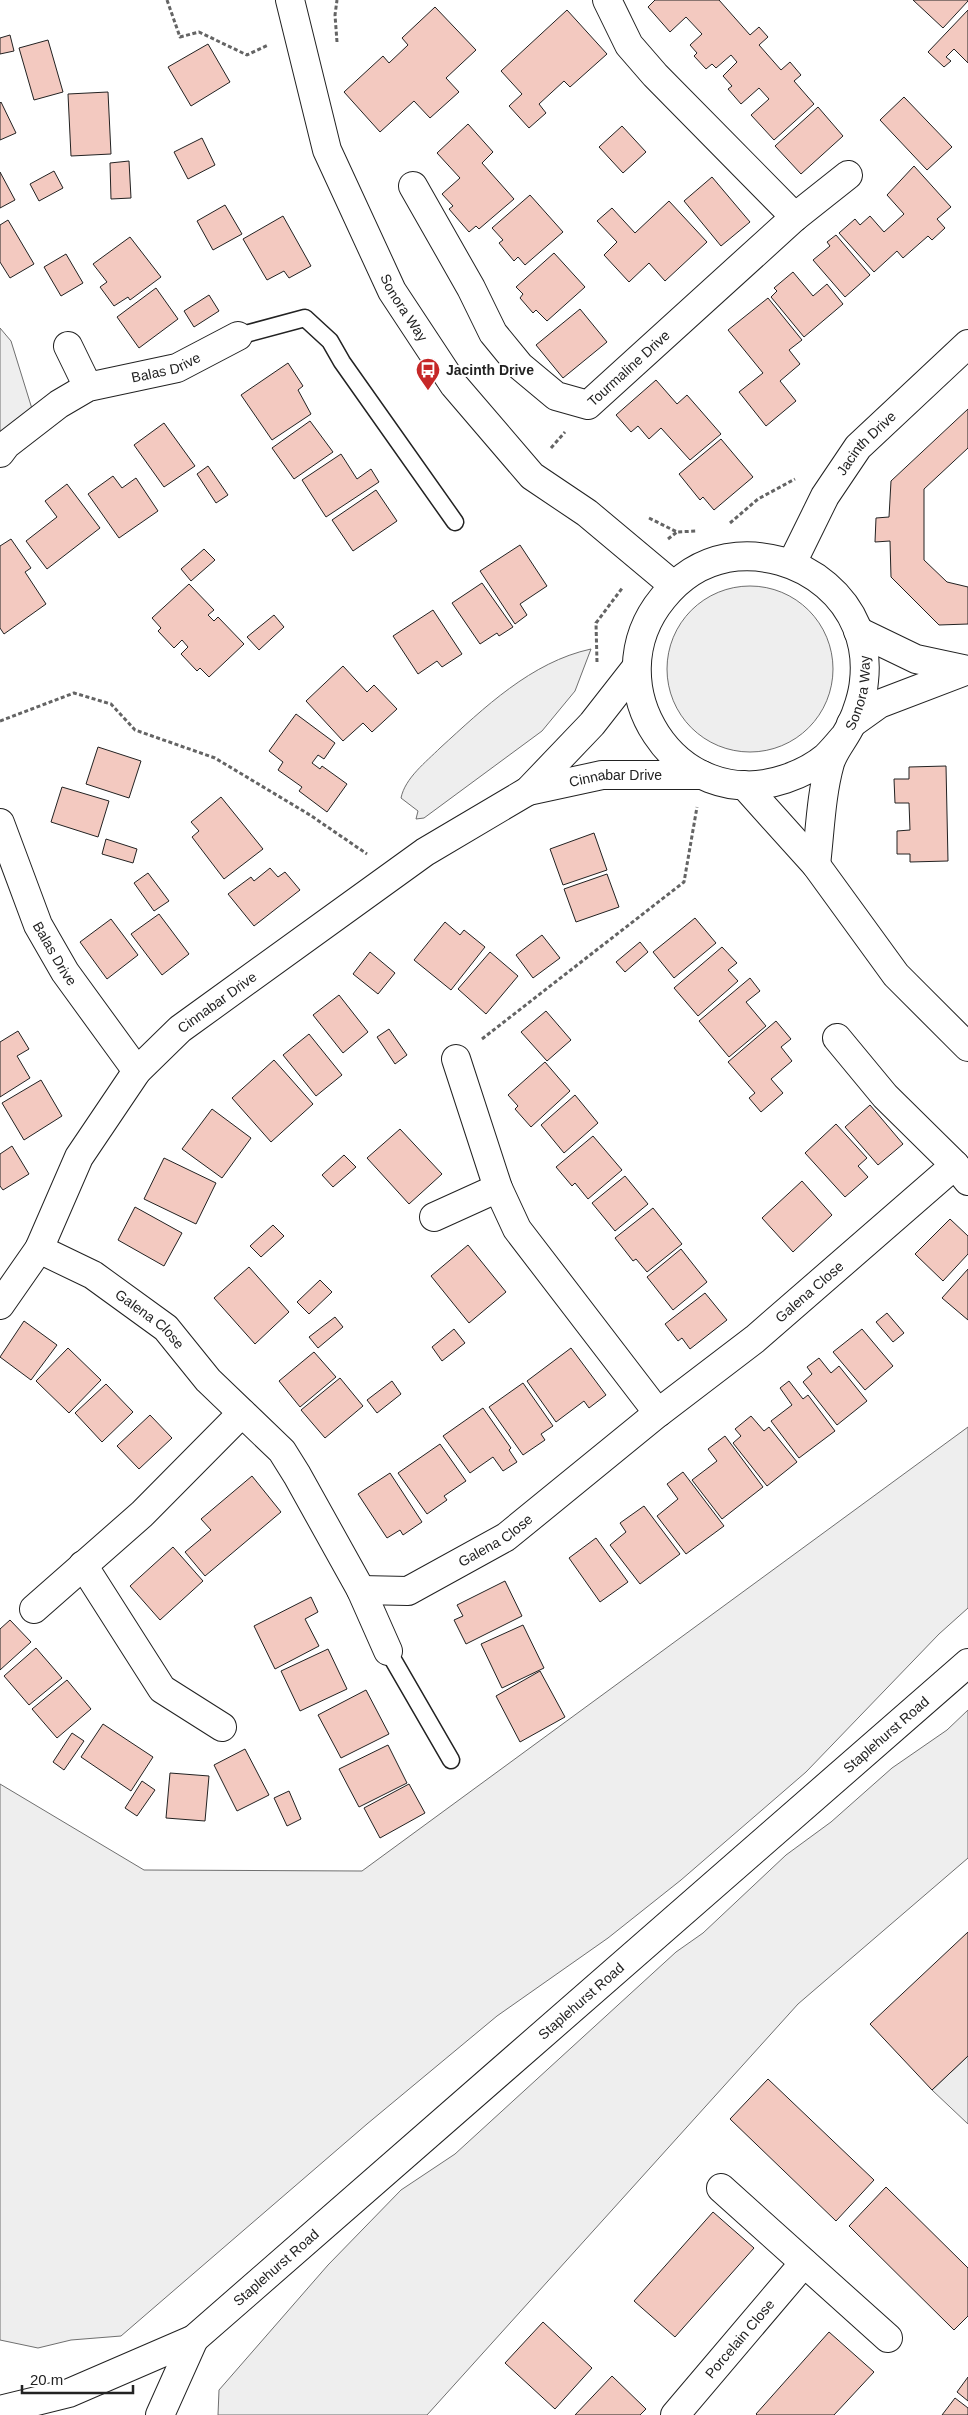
<svg xmlns="http://www.w3.org/2000/svg" width="968" height="2415" font-family="Helvetica,sans-serif">
  <rect width="100%" height="100%" fill="#fff"/>
  <g fill="#eee" stroke="#6f6f6f">
    <path d="M0 328 11 341 33 412 0 432Z"/>
    <circle cx="750" cy="669" r="83"/>
    <path d="M591 649 575 691 542 731 424 818 416 819 418 811 401 798C405 778 426 762 440 748 484 708 531 662 591 649Z"/>
    <path d="M968 1427V1608L939 1634 806 1772 681 1880 608 1938 497 2016 367 2124 121 2336 71 2340 38 2348 0 2340V1784L144 1870 362 1871Z"/>
    <path d="M968 1710V1858L798 2004 427 2415H218L219 2390 328 2265 401 2190 455 2154 676 1952 703 1933 786 1855 831 1822 892 1768 947 1730Z"/>
  </g>
  <path fill="#ededed" stroke="#6f6f6f" d="M968 2056V2124L932 2090Z"/>
  <g fill="#f3c9c0" stroke="#222">
    <path d="M655 0H719L750 35 759 27 768 37 759 45 781 70 790 62 801 75 794 81 814 104 774 140 751 115 769 99 759 88 741 104 728 89 732 86 723 76 737 62 731 55 716 68 712 64 706 69 694 56 697 53 690 45 702 34 686 17 670 32 648 7Z"/>
    <path d="M913 0H968V1L943 28Z"/>
    <path d="M435 7 476 50 446 78 459 92 430 118 414 101 380 132 344 92 383 56 389 63 408 45 402 38Z"/>
    <path d="M567 10 607 54 570 87 564 81 539 104 546 113 529 128 509 106 522 94 501 71Z"/>
    <path d="M968 10V63L954 49 946 57 951 61 944 67 928 52Z"/>
    <path d="M10 35 14 51 0 54V38Z"/>
    <path d="M48 40 63 92 34 100 19 48Z"/>
    <path d="M208 44 230 82 191 106 168 67Z"/>
    <path d="M108 92 111 154 71 156 68 94Z"/>
    <path d="M904 97 952 147 927 170 880 120Z"/>
    <path d="M1 102 16 133 0 140V103Z"/>
    <path d="M818 107 843 136 801 174 775 146Z"/>
    <path d="M468 124 493 152 482 163 514 199 479 229 476 226 469 232 449 209 453 206 442 194 460 178 437 153Z"/>
    <path d="M622 126 646 152 623 173 599 147Z"/>
    <path d="M202 138 215 165 188 179 174 152Z"/>
    <path d="M129 161 131 198 111 199 110 163Z"/>
    <path d="M914 166 951 207 937 219 945 228 932 240 928 236 903 258 897 251 874 272 839 233 855 219 860 225 870 216 884 232 904 214 887 195Z"/>
    <path d="M54 171 63 188 39 201 30 184Z"/>
    <path d="M0 172 15 200 0 208Z"/>
    <path d="M712 177 750 222 721 246 684 201Z"/>
    <path d="M530 195 563 232 525 265 518 257 514 261 499 243 503 240 492 228Z"/>
    <path d="M669 201 707 242 665 281 649 263 629 282 604 255 617 242 597 221 612 208 635 233Z"/>
    <path d="M225 205 242 234 213 250 197 221Z"/>
    <path d="M283 216 311 266 289 278 284 271 267 280 243 239Z"/>
    <path d="M8 220 34 264 10 278 0 262V225Z"/>
    <path d="M836 235 870 275 845 297 813 260 830 246 827 242Z"/>
    <path d="M130 237 161 277 130 300 128 297 114 306 100 287 107 282 93 264Z"/>
    <path d="M554 253 585 287 547 321 536 310 533 313 520 298 523 294 516 287Z"/>
    <path d="M66 254 83 283 61 296 44 267Z"/>
    <path d="M793 272 813 296 827 284 843 304 804 337 771 297 777 291 774 288Z"/>
    <path d="M156 288 178 319 139 348 117 317Z"/>
    <path d="M209 295 219 311 194 327 184 311Z"/>
    <path d="M768 298 802 340 789 350 800 364 780 381 796 401 766 426 739 392 763 373 728 330Z"/>
    <path d="M580 309 607 342 563 378 536 345Z"/>
    <path d="M288 363 303 386 298 390 311 414 272 440 241 395Z"/>
    <path d="M656 380 677 404 687 395 721 434 690 460 661 428 649 439 638 426 631 432 616 415Z"/>
    <path d="M968 409V448L924 489V560L947 582 968 587V624L939 625 891 577 890 541 875 542 876 518 889 517 891 481Z"/>
    <path d="M310 421 333 452 294 479 272 448Z"/>
    <path d="M164 423 195 466 164 487 134 445Z"/>
    <path d="M721 439 753 477 714 510 703 497 700 500 679 474Z"/>
    <path d="M341 454 357 479 371 469 379 482 326 517 302 480Z"/>
    <path d="M208 466 228 495 216 503 197 474Z"/>
    <path d="M113 476 122 488 136 478 158 511 119 538 88 494Z"/>
    <path d="M67 484 100 528 47 569 26 541 57 517 45 501Z"/>
    <path d="M376 490 397 521 353 551 332 520Z"/>
    <path d="M11 539 31 568 25 572 46 604 4 634 0 628V546Z"/>
    <path d="M520 545 547 586 520 604 527 615 515 624 480 571Z"/>
    <path d="M204 549 215 560 191 581 181 569Z"/>
    <path d="M482 583 513 627 499 636 497 633 480 644 452 603Z"/>
    <path d="M189 584 214 610 208 615 214 621 218 617 244 644 209 677 200 668 197 671 181 654 188 647 182 640 174 648 158 631 161 628 152 618Z"/>
    <path d="M433 610 462 654 442 667 437 661 418 674 393 636Z"/>
    <path d="M274 615 284 627 259 650 247 637Z"/>
    <path d="M343 666 367 692 374 685 397 709 372 732 363 723 343 741 306 701Z"/>
    <path d="M296 714 335 743 324 759 318 755 312 763 320 769 322 766 347 784 327 812 299 791 302 787 278 770 283 762 269 751Z"/>
    <path d="M98 747 141 761 129 798 86 784Z"/>
    <path d="M946 766 948 861 910 862V854H897V831L910 830 909 803H895L894 779H909V767Z"/>
    <path d="M62 787 109 801 98 837 51 822Z"/>
    <path d="M221 797 263 849 224 879 192 837 199 831 191 822Z"/>
    <path d="M594 833 607 870 563 885 550 849Z"/>
    <path d="M106 839 137 849 133 863 102 854Z"/>
    <path d="M270 868 278 877 285 872 300 890 254 926 228 894 251 877 254 881Z"/>
    <path d="M148 873 169 901 154 911 134 883Z"/>
    <path d="M607 874 619 907 576 922 564 889Z"/>
    <path d="M159 914 189 954 162 975 131 934Z"/>
    <path d="M695 918 716 943 674 978 653 952Z"/>
    <path d="M111 919 138 955 107 979 80 942Z"/>
    <path d="M445 922 460 935 464 930 485 947 451 990 414 960Z"/>
    <path d="M542 935 560 958 533 978 516 955Z"/>
    <path d="M640 942 648 952 625 972 616 962Z"/>
    <path d="M722 947 737 963 728 970 738 981 698 1016 674 988Z"/>
    <path d="M370 952 395 973 378 994 353 974Z"/>
    <path d="M490 952 518 976 486 1014 458 989Z"/>
    <path d="M750 978 760 991 746 1002 766 1026 729 1057 699 1021Z"/>
    <path d="M339 995 368 1032 343 1053 313 1015Z"/>
    <path d="M546 1011 571 1040 547 1061 521 1032Z"/>
    <path d="M776 1021 791 1039 781 1047 792 1061 771 1079 783 1093 761 1112 749 1098 755 1093 728 1062Z"/>
    <path d="M389 1029 407 1055 395 1064 377 1037Z"/>
    <path d="M18 1031 29 1049 17 1056 30 1078 0 1097V1042Z"/>
    <path d="M309 1034 342 1075 316 1096 283 1055Z"/>
    <path d="M274 1060 313 1104 271 1142 232 1098Z"/>
    <path d="M545 1062 570 1091 531 1127 515 1109 518 1106 508 1095Z"/>
    <path d="M41 1080 62 1116 24 1140 2 1103Z"/>
    <path d="M575 1095 598 1123 564 1153 541 1125Z"/>
    <path d="M870 1105 903 1144 878 1165 845 1127Z"/>
    <path d="M212 1109 251 1138 222 1178 182 1149Z"/>
    <path d="M836 1124 867 1158 858 1166 868 1177 845 1197 805 1153Z"/>
    <path d="M400 1129 442 1174 409 1204 367 1158Z"/>
    <path d="M593 1136 622 1170 588 1199 575 1183 572 1186 556 1167Z"/>
    <path d="M12 1146 29 1174 3 1190 0 1186V1154Z"/>
    <path d="M344 1155 356 1167 333 1187 322 1175Z"/>
    <path d="M164 1158 216 1183 196 1224 144 1199Z"/>
    <path d="M625 1176 648 1204 615 1231 592 1203Z"/>
    <path d="M802 1181 832 1215 793 1252 762 1218Z"/>
    <path d="M135 1207 182 1233 164 1266 118 1240Z"/>
    <path d="M653 1208 682 1244 647 1272 636 1259 633 1261 615 1238Z"/>
    <path d="M950 1219 968 1236V1254L943 1281 915 1254Z"/>
    <path d="M273 1225 284 1236 261 1257 250 1246Z"/>
    <path d="M468 1245 506 1292 469 1323 431 1276Z"/>
    <path d="M681 1249 707 1282 673 1310 647 1277Z"/>
    <path d="M249 1267 289 1312 255 1344 214 1298Z"/>
    <path d="M968 1269V1320L942 1298Z"/>
    <path d="M320 1280 332 1292 309 1314 297 1302Z"/>
    <path d="M705 1293 727 1320 690 1349 682 1338 678 1341 665 1324Z"/>
    <path d="M887 1313 904 1333 893 1342 876 1322Z"/>
    <path d="M335 1317 343 1327 318 1348 309 1337Z"/>
    <path d="M24 1321 57 1345 31 1380 0 1357Z"/>
    <path d="M454 1329 465 1343 442 1361 432 1347Z"/>
    <path d="M862 1329 893 1366 865 1390 833 1352Z"/>
    <path d="M68 1348 101 1380 69 1413 36 1381Z"/>
    <path d="M571 1348 606 1395 589 1408 584 1401 556 1422 527 1381Z"/>
    <path d="M314 1352 336 1377 300 1407 279 1381Z"/>
    <path d="M819 1358 831 1373 839 1366 867 1401 837 1425 803 1382 812 1374 807 1367Z"/>
    <path d="M340 1378 363 1406 325 1438 301 1410Z"/>
    <path d="M392 1381 401 1394 377 1413 367 1400Z"/>
    <path d="M789 1381 803 1399 808 1395 835 1431 799 1458 771 1421 792 1405 780 1388Z"/>
    <path d="M523 1383 553 1426 541 1434 545 1440 523 1455 489 1407Z"/>
    <path d="M106 1384 133 1412 102 1442 75 1413Z"/>
    <path d="M483 1408 511 1448 509 1450 517 1462 503 1471 493 1457 470 1473 443 1436Z"/>
    <path d="M150 1415 172 1438 139 1469 117 1446Z"/>
    <path d="M751 1416 764 1431 769 1427 797 1462 767 1486 733 1443 741 1436 735 1429Z"/>
    <path d="M725 1436 763 1487 722 1519 692 1480 717 1461 708 1449Z"/>
    <path d="M440 1444 466 1481 444 1496 447 1500 427 1514 398 1473Z"/>
    <path d="M683 1472 724 1526 686 1554 657 1516 678 1499 667 1484Z"/>
    <path d="M390 1473 422 1522 403 1535 400 1530 387 1538 358 1494Z"/>
    <path d="M252 1476 281 1512 205 1576 185 1552 211 1530 201 1519Z"/>
    <path d="M644 1506 680 1554 640 1584 610 1545 626 1532 620 1523Z"/>
    <path d="M596 1538 628 1582 600 1602 569 1558Z"/>
    <path d="M173 1547 203 1581 160 1620 130 1586Z"/>
    <path d="M505 1581 522 1616 466 1644 454 1620 463 1616 457 1605Z"/>
    <path d="M311 1597 318 1612 305 1619 319 1646 275 1669 254 1626Z"/>
    <path d="M10 1620 31 1642 0 1670V1629Z"/>
    <path d="M523 1625 544 1668 502 1688 481 1644Z"/>
    <path d="M36 1648 62 1678 29 1705 4 1676Z"/>
    <path d="M328 1649 347 1689 300 1711 281 1671Z"/>
    <path d="M540 1671 565 1717 520 1742 496 1696Z"/>
    <path d="M67 1680 91 1709 57 1738 32 1709Z"/>
    <path d="M366 1690 389 1734 341 1758 318 1715Z"/>
    <path d="M103 1724 153 1757 131 1791 81 1757Z"/>
    <path d="M72 1733 84 1741 64 1770 53 1762Z"/>
    <path d="M388 1745 407 1783 359 1807 339 1769Z"/>
    <path d="M245 1749 269 1795 237 1811 214 1765Z"/>
    <path d="M170 1773 209 1776 205 1821 166 1818Z"/>
    <path d="M142 1781 155 1790 137 1816 125 1808Z"/>
    <path d="M409 1784 425 1813 380 1838 364 1808Z"/>
    <path d="M289 1791 301 1819 287 1826 274 1798Z"/>
    <path d="M968 1932V2056L932 2090 870 2024Z"/>
    <path d="M768 2079 874 2180 836 2221 730 2119Z"/>
    <path d="M886 2187 968 2268V2316L954 2330 849 2226Z"/>
    <path d="M713 2212 754 2248 675 2337 634 2301Z"/>
    <path d="M543 2322 592 2368 555 2409 505 2363Z"/>
    <path d="M829 2332 874 2372 834 2415H757L756 2414Z"/>
    <path d="M612 2376 646 2409 640 2415H575Z"/>
    <path d="M968 2377V2401L957 2392Z"/>
    <path d="M955 2398 968 2408V2415H942Z"/>
  </g>
  <g fill="none" stroke-linecap="round" stroke-linejoin="round">
    <defs>
      <g id="lane">
        <path d="M238 336 305 318 330 341 342 362 455 522"/>
        <path d="M388 1651 451 1760"/>
      </g>
      <g id="street">
        <path id="s1" d="M290 0 327 150 392 291 454 385 532 476 587 513 673 585"/>
        <path d="M607 0 629 45 655 75 795 217"/>
        <path id="s2" d="M413 186 471 288 493 333 520 366 556 396 588 405 795 217 848 175"/>
        <path d="M68 346 88 387"/>
        <path id="s3" d="M0 453 6 445 59 404 88 387 177 368 238 336"/>
        <path id="s4" d="M792 563 825 496 858 447 968 344"/>
        <path d="M858 631 916 659 968 670"/>
        <path d="M851 724 879 704 968 670"/>
        <path d="M744 785 816 865 896 975 968 1047"/>
        <path id="s5" d="M528 791 602 775H702"/>
        <path id="s6" d="M0 823 38 925 65 972 137 1071"/>
        <path id="s7" d="M816 865C820 831 821 795 830 763 834 750 845 738 851 725 857 713 863 694 864 681 873 602 800 546 727 558 701 563 679 578 663 598 592 684 676 816 785 779 800 774 814 767 826 757 832 751 838 744 843 738"/>
        <path d="M837 1038 885 1096 955 1165 968 1181"/>
        <path d="M456 1059 498 1188 517 1229 658 1413"/>
        <path d="M434 1217 498 1188"/>
        <path id="s8" d="M39 1249 93 1275 166 1328 208 1380 282 1451 297 1475 361 1590 388 1651"/>
        <path id="s9" d="M0 1305 39 1249 79 1157 137 1071 180 1029 425 852 528 791 592 724 635 669"/>
        <path d="M83 1565 162 1689 222 1727"/>
        <path id="s10" d="M361 1590 408 1591 506 1537 658 1413 755 1339 955 1165"/>
        <path d="M34 1609 142 1514 242 1413"/>
        <path d="M721 2188 888 2338"/>
        <path id="s11" d="M675 2415 804 2263"/>
      </g>
      <g id="secondary">
        <path id="s12" d="M0 2410 69 2393 194 2339 968 1663"/>
        <path d="M160 2415 194 2339"/>
      </g>
    </defs>
    <use href="#lane" stroke="#222" stroke-width="19"/>
    <use href="#street" stroke="#222" stroke-width="30"/>
    <use href="#secondary" stroke="#222" stroke-width="30"/>
    <g stroke="#646464" stroke-width="3" stroke-dasharray="4 2.5" stroke-linecap="butt">
      <path d="M167 0 180 37 199 32 247 55 268 45"/>
      <path d="M337 42 335 15 337 0"/>
      <path d="M551 448 565 432"/>
      <path d="M649 518 677 532 697 531"/>
      <path d="M730 523 758 499 795 479"/>
      <path d="M668 539 677 532"/>
      <path d="M597 662 596 623 623 587"/>
      <path d="M0 721 74 693 111 704 135 730 215 758 310 815 367 854"/>
      <path d="M482 1039 684 882 697 807"/>
    </g>
    <use href="#lane" stroke="#fff" stroke-width="16"/>
    <use href="#street" stroke="#fff" stroke-width="28"/>
    <use href="#secondary" stroke="#fff" stroke-width="28"/>
  </g>
  <defs>
    <symbol id="bus-pin" viewBox="-11 -11 22 30"><path d="M0 17L-7.5 6A9.5 9.5 0 1 1 7.5 6Z" fill="#c62828" stroke="#fff"/><path d="M-5-6H5V4H4V6H2V4H-2V6H-4V4H-5ZM-3.5-4V0h7V-4ZM-3.5 1.2v1.5H-2V1.2ZM2 1.2v1.5H3.5V1.2Z" fill="#fff"/></symbol>
  </defs>
  <g fill-rule="evenodd">
    <use href="#bus-pin" x="414" y="356" width="28" height="38"/>
  </g>
  <g text-anchor="middle" dominant-baseline="central" stroke-width="4" stroke-linejoin="round" paint-order="stroke">
    <g font-size="14" fill="#222" stroke="#fff">
      <text stroke="none"><textPath href="#s1" startOffset="330">Sonora Way</textPath></text>
      <text stroke="none"><textPath href="#s2" startOffset="345">Tourmaline Drive</textPath></text>
      <text stroke="none"><textPath href="#s3" startOffset="191">Balas Drive</textPath></text>
      <text stroke="none"><textPath href="#s4" startOffset="142">Jacinth Drive</textPath></text>
      <text stroke="none"><textPath href="#s7" startOffset="180">Sonora Way</textPath></text>
      <text stroke="none"><textPath href="#s5" startOffset="89">Cinnabar Drive</textPath></text>
      <text stroke="none"><textPath href="#s6" startOffset="142">Balas Drive</textPath></text>
      <text stroke="none"><textPath href="#s9" startOffset="378">Cinnabar Drive</textPath></text>
      <text stroke="none"><textPath href="#s10" startOffset="549">Galena Close</textPath></text>
      <text stroke="none"><textPath href="#s8" startOffset="132">Galena Close</textPath></text>
      <text stroke="none"><textPath href="#s10" startOffset="148">Galena Close</textPath></text>
      <text stroke="none"><textPath href="#s12" startOffset="1126">Staplehurst Road</textPath></text>
      <text stroke="none"><textPath href="#s12" startOffset="721">Staplehurst Road</textPath></text>
      <text stroke="none"><textPath href="#s12" startOffset="316">Staplehurst Road</textPath></text>
      <text stroke="none"><textPath href="#s11" startOffset="100">Porcelain Close</textPath></text>
    </g>
    <g font-size="14" font-weight="bold" fill="#222" stroke="#fff" text-anchor="start">
      <text x="446" y="370">Jacinth Drive</text>
    </g>
  </g>
  <path d="M22 2385v8h111v-8" fill="none" stroke="#222222" stroke-width="2.5"/>
  <text x="30" y="2385" font-size="15" fill="#222222" stroke="#ffffff" stroke-width="4" paint-order="stroke">20 m</text>
</svg>
